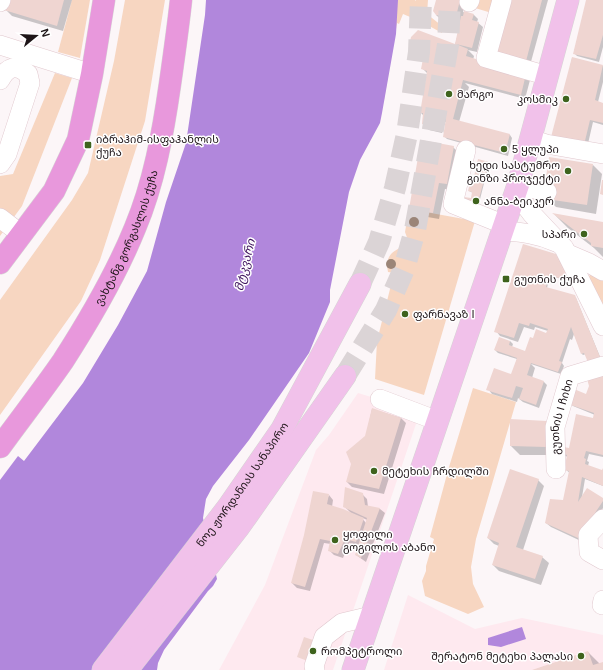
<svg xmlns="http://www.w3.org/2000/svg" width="603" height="670" font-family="Helvetica,'Noto Sans Georgian',sans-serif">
  <rect width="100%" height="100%" fill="#fcf6f8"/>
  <g fill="#fee9ef">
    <path d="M358 393 420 412 333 670H219L265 585 316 450 329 435Z"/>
    <path d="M408 595 475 629 522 618 603 635V670H384Z"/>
  </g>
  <g fill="#f7d6c1">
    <path d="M72 0H90L80 58 58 52Z"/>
    <path d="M125 0H165L145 121 100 260 81 301 0 415V300L72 200 88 173 114 61Z"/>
    <path d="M373 0H415L416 1V0H428L427 14 442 26V33L422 22 403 14 399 24 397 23 384 100Z"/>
    <path d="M466 0H499L495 14 465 5Z"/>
    <path d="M55 73 72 78 22 206 0 236V176L13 174Z"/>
    <path d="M409 209 475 221 424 395 375 379 377 341 394 273 388 272C384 253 395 251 409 243L405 232Z"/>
    <path d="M594 259 603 261V309L589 277Z"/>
    <path d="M473 388 516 402 476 539 471 567 473 584 484 607 468 614 425 596 422 581 426 571V566L434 539 430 537 449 467Z"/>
  </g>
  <g fill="#b187dc">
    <path d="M206 0H398L396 34 382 113 380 123 360 160 349 192 330 290V302L309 353 249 440 213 486 206 499 203 518 217 579 213 586 208 591 164 650 158 663 157 670H0V480L18 456 24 461 83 383 118 325 147 271 166 202 186 143 205 15Z"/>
    <path d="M522 627 526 639 501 647 488 645V638Z"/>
  </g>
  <g fill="#0003" fill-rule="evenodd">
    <path d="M8 0H72L63 31 12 16 5 9Z"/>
    <path d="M437 0H466L463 12 474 15 478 19 477 22 483 27 477 52 468 50 474 56 473 60 530 80 525 99 465 83 469 87 459 122 510 135 512 138 508 156 447 139 444 136 447 122H444L442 133 429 130 423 124 424 116 421 113 428 74 422 68 423 62 418 60 412 54 455 45 459 30 447 25 436 15Z"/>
    <path d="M509 0H548L529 69 499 61Z"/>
    <path d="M587 0H603V47L599 62 577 56 574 53Z"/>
    <path d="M572 58 603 66V82L598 102 603 104V125L593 122 587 148 555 140Z"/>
    <path d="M453 147 459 153 453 190 445 189 439 219 416 215 410 208Z"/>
    <path d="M488 163 489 164 478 207 472 199 473 193 469 191 471 183 467 181 474 178Z"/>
    <path d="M593 165 602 174 596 214 556 207 547 198Z"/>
    <path d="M555 215 603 223V257L594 248 568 228Z"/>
    <path d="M557 257 570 281 550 276 547 288 576 298 603 364 586 354 583 355 582 354 574 334 572 340 570 339 562 363 564 366 561 374 531 364 535 368 532 378 544 382 547 385 539 408 523 402 518 398 517 402 492 394 488 389 512 375 517 359 498 353 495 350 510 341 513 344 512 347 526 352 534 340 547 334 548 331 535 327 534 330 524 327 518 342 500 336 496 331Z"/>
    <path d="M603 372V457L589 454 587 461 589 462 588 466 602 472 603 470V486L585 479 582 497 603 499V508L583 542 551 527 546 523 566 502 570 473 566 470 568 457 562 455 569 449 593 419 595 415 573 406 570 403 586 395Z"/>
    <path d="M372 409 401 418 406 423 384 494 352 487 347 482 366 436Z"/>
    <path d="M556 431 555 455H520L511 446Z"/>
    <path d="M538 480 544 486 523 550 542 557 549 563 541 585 499 571 493 565 499 546 494 544 488 538Z"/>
    <path d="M362 494 367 499 368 507 380 509 385 513 366 562 356 555 359 545 349 543 343 558 334 555 329 550 331 544 324 543 310 591 297 588 292 583 329 495 333 500 332 507 352 514 345 507ZM361 517 367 520 366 523Z"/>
    <path d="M588 652 600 664 603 663V670H534Z"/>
  </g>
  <g fill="#efd5d1">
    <path d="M7 0H64L57 26 4 10Z"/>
    <path d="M436 0H460L454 25 441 21V16L436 15 433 11Z"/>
    <path d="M508 0H542L525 65 493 56Z"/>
    <path d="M586 0H603V35L596 59 573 54Z"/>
    <path d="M464 11 474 14 472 20 479 22 472 48 456 44 468 49 466 56 526 74 521 95 463 80 453 119 510 134 505 153 443 137 446 118 438 116 435 127 422 124 423 113H420L427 71 421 69 423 59 411 55 409 46 411 37 418 30 455 44 461 16H463Z"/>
    <path d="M572 57 603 65 595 100 603 103V123L590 120 584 145 551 137Z"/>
    <path d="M421 140 454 146 447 184 439 183 433 213 409 209Z"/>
    <path d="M549 157 593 164 587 205 546 199 545 184Z"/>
    <path d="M478 159 489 162 477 206 463 205 464 197 471 198 472 192 468 191 470 183 466 181 468 175 474 177Z"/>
    <path d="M602 180H603V195L600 194Z"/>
    <path d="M552 213 603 222V248L591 246V243Z"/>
    <path d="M523 244 556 254 570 280 549 276 546 287 575 295 602 362 590 367 584 353 581 354 571 327 559 361 562 362 558 372 531 363 527 375 544 381 536 405 519 399 523 388 516 386 512 398 486 390 494 368 511 374 517 358 494 350 499 337 510 341 509 345 525 351 530 337 533 338 536 329 546 333 548 329 530 323 529 326 519 323 514 338 494 332Z"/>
    <path d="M603 371V455L586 451 584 458 586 459 585 464 602 470 603 468V486L582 477 578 502 587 488 603 498V501L595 513 597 514 578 538 545 523 550 499 563 500 569 471 564 470 567 455 558 452 559 446 569 448 576 414 593 418 594 413 568 404 574 389 586 394 589 386 586 375Z"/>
    <path d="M372 408 401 418 379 489 346 482 351 464 346 452 365 436Z"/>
    <path d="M510 419 547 421 546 447 510 446Z"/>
    <path d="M510 469 539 479 516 547 543 556 535 579 492 565 499 543 487 538Z"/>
    <path d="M345 487 363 493 365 505 380 508 361 558 355 555 367 518 343 507Z"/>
    <path d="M313 491 329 494 327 504 343 509 364 518 356 542 345 539 338 554 328 551 330 541 320 539 305 587 291 583 304 535Z"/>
    <path d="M304 637 328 645 321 666 297 657Z"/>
    <path d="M588 651 593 665 603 662V670H532Z"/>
  </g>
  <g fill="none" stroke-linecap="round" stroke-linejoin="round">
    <g stroke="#dbd4d6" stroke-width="22" stroke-dasharray="22 11" stroke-linecap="butt">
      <path d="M360 284 379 242 395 188 407 134 419 52 421 0"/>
      <path d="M345 376 386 310 404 269 415 230 448 45 450 0"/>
    </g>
    <defs>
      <g id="minor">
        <path d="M502 0 486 58 548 76"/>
        <path d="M0 2 1 0"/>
        <path d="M469 2 470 0"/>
        <path d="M0 45 92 74"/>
        <path d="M0 80C8 66 16 64 28 74L30 83 7 154 0 164"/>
        <path d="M531 139 546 144 603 154"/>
        <path d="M466 150 453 204 505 225"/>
        <path d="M518 185 547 192"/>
        <path d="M516 193 532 214 564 248 603 326"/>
        <path d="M0 218 21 234"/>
        <path d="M503 231C522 232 538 234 556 242"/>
        <path d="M568 254 589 263 603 271"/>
        <path d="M380 399 438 421"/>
        <path id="s1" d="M556 469 555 427 570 376 603 366"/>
        <path d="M603 519 588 535 589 552 603 560"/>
        <path d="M602 605 603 600"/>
        <path d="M315 670 314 666 324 637 342 623 371 616"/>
      </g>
      <g id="major">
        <path id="s2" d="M103 670 228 507 282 429 360 284"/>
        <path d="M127 670 239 527 345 376"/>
        <path d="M353 670 518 185 568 0"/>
      </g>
      <g id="highway">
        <path d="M0 263 54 191 78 140 92 74 104 0"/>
        <path id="s3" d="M0 447C21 418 43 390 63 361 90 319 116 275 135 228 154 183 163 133 170 84 174 56 178 28 181 0"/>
      </g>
    </defs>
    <use href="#minor" stroke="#e1c8ce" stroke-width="20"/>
    <use href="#major" stroke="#d6d5d5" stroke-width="23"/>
    <use href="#highway" stroke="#d6d5d5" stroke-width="23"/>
    <use href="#minor" stroke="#fff" stroke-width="19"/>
    <use href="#major" stroke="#f1c1ea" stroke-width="22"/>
    <use href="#highway" stroke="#e898dc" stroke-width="22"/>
  </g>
  <g fill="#9b8578">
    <circle cx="414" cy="222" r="5"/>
    <circle cx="391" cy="264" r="5"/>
  </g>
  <g fill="#3e631d" stroke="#fff" stroke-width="1.5">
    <circle cx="449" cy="94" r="4"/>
    <circle cx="566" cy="99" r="4"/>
    <rect x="84" y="141" width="8" height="8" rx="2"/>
    <circle cx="504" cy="149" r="4"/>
    <circle cx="568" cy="171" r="4"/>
    <circle cx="476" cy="201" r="4"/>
    <circle cx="584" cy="234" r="4"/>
    <rect x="502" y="275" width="8" height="8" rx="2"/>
    <circle cx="405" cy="314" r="4"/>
    <circle cx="374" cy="471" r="4"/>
    <circle cx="335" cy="540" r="4"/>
    <circle cx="313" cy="651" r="4"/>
    <circle cx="581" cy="656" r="4"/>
  </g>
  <g text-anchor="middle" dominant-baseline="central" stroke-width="3" stroke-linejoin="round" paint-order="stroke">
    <g font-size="11" fill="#1d1417" stroke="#fff" text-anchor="start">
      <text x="457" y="94">მარგო</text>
      <text x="558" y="99" text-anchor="end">კოსმიკ</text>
      <text x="96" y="139">იბრაჰიმ-ისფაჰანლის<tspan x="96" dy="13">ქუჩა</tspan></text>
      <text x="512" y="149">5 ყლუპი</text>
      <text x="560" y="165" text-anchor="end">ხედი სასტუმრო<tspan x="560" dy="13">გინზი პროჯექტი</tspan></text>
      <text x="484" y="201">ანნა-ბეიკერ</text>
      <text x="576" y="234" text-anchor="end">სპარი</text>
      <text x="514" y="279">გუთნის ქუჩა</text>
      <text x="413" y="314">ფარნავაზ I</text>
      <text x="382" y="471">მეტეხის ჩრდილში</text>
      <text x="343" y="534">ყოფილი<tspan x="343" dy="13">გოგილოს აბანო</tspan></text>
      <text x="321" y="651">რომპეტროლი</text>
      <text x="573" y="656" text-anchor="end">შერატონ მეტეხი პალასი</text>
    </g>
    <g font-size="11" fill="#1d1417" stroke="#fff">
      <text stroke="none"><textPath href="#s3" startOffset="246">ვახტანგ გორგასლის ქუჩა</textPath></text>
      <text stroke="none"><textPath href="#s1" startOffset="53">გუთნის I ჩიხი</textPath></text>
      <text stroke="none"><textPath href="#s2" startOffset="232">ნოე ჟორდანიას სანაპირო</textPath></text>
    </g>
    <g font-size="12" font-style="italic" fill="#3c105c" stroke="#fff">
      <text transform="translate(245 265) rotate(-76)">მტკვარი</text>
    </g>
  </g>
  <g transform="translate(36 36) rotate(72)" stroke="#ffffff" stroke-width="3" paint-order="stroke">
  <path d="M0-3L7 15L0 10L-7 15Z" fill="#1d1417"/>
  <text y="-6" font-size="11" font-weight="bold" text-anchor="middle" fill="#1d1417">N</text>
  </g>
</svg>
